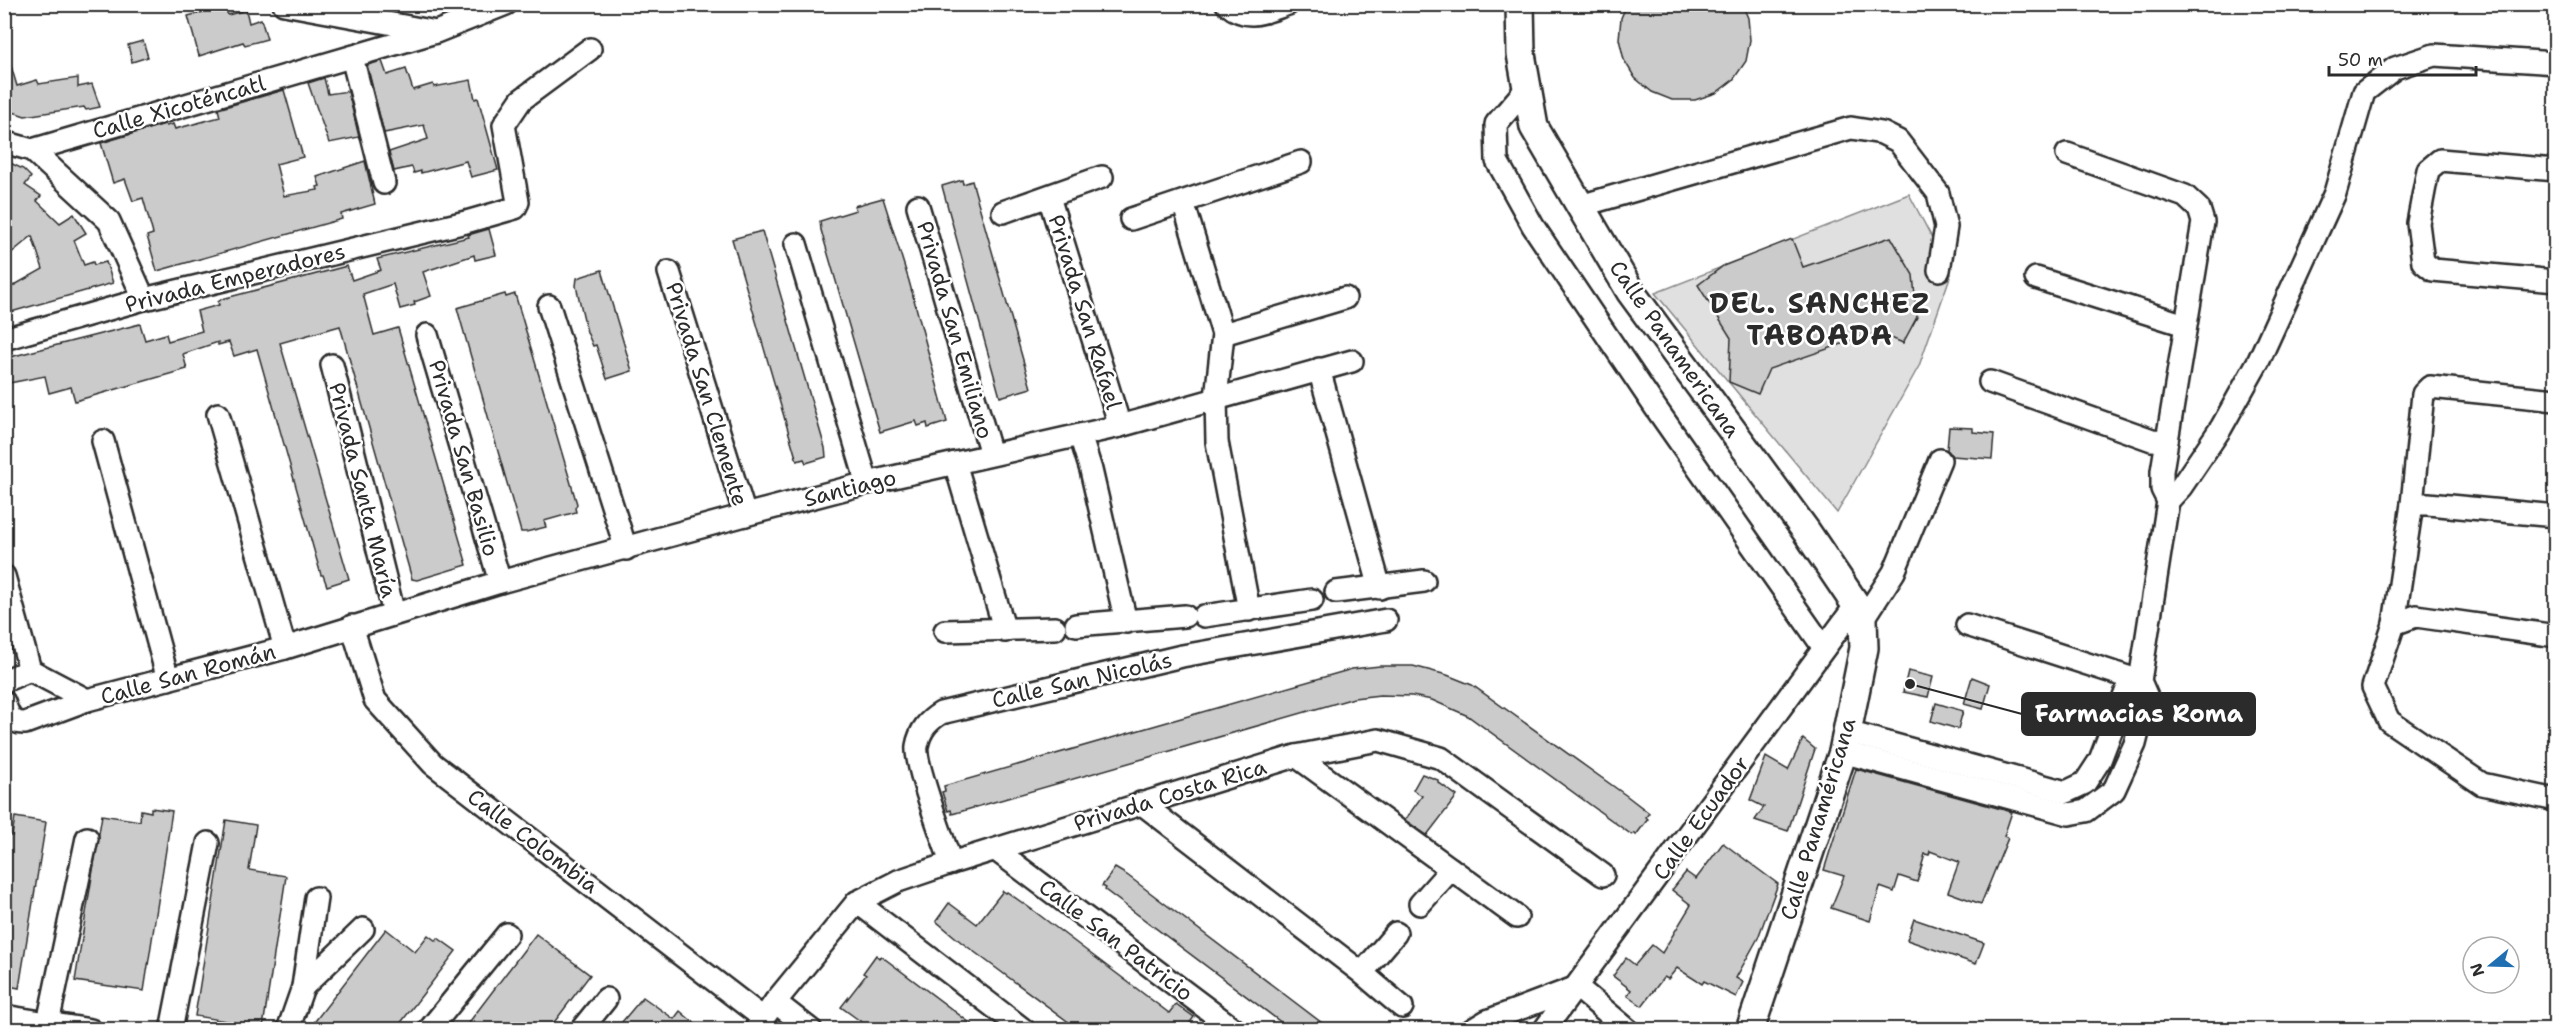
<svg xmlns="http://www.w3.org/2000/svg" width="2560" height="1034" font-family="'Shantell Sans',sans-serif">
  <rect width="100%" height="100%" fill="#fff"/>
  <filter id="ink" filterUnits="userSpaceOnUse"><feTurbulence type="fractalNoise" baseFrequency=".0167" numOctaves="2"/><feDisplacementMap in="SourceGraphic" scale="12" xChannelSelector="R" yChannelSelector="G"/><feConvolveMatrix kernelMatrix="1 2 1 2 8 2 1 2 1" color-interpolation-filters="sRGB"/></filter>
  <g filter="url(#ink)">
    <path fill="#e0e0e0" stroke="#868686" stroke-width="1.5" d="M1909 194 1951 274 1919 366 1837 513 1655 293Z"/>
    <g fill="#cbcbcb" stroke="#2b2b2b" stroke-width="1.5">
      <path d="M1627 4H1742L1748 18 1750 40 1746 61 1733 80 1716 93 1695 100H1672L1652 92 1635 78 1624 60 1619 39 1621 18Z"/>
      <path d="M225 6 228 15 246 10 249 23 261 19 267 39 245 45 243 42 199 56 188 16Z"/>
      <path d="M143 41 148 57 132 62 128 45Z"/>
      <path d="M8 56 17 86 37 80 39 84 78 78V87L92 84 100 107 86 110 84 107 25 116 4 109V57Z"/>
      <path d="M382 61 387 75 406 69 413 90 433 84 434 87 471 80 475 99 478 98 498 170 471 177 466 161 421 173V171L414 173 412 167 394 171 389 152 428 139 424 125 384 133 367 65Z"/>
      <path d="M324 78 328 94 348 91 359 137 329 143 308 83Z"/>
      <path d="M284 90 303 157 276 164 284 196 318 190 317 187 320 186 317 177 365 161 375 204 341 214 342 219 157 271 147 236 153 234 143 198 133 201 125 179 113 183 101 143 165 124 166 126 173 124 175 129 220 117 218 109Z"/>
      <path d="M4 160 23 169 31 177 25 185 41 196 37 201 60 223 74 214 86 233 74 240 84 265 93 262 94 265 106 262 113 283 4 314V291L43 269 32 236 4 259Z"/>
      <path d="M962 180 963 184 972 181 1031 388 1000 397 942 186Z"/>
      <path d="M883 198 909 281 947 422 928 428 927 423 918 426 916 421 880 432 821 230 820 221 856 210 854 206Z"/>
      <path d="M489 229 496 255 475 260 474 255 423 272 431 296 414 302 415 305 400 309 393 284 363 294 374 335 398 328 467 565 417 580 412 579 340 326 280 343 349 579 327 586 323 575H321L257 349 234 356 229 342 218 345V342L183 354 187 369 75 401 71 387 49 393 45 376 4 384V360L14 356 140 324 145 340 166 334 168 341 202 331 197 311 219 305 218 302 222 299 347 266 352 280 381 270 377 259 469 237 468 235Z"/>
      <path d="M762 231 825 448 826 457 806 463 804 459 797 461 732 239Z"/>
      <path d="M1891 237 1913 275 1917 317 1903 343 1877 332 1769 369 1758 394 1729 382 1731 338 1698 285 1723 266 1792 239 1803 267Z"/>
      <path d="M602 270 632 371 607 379 596 345 593 346 587 332 576 286 577 278Z"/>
      <path d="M505 294 506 297 515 294 577 504 575 508 576 512 544 521 546 527 526 532H521L457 308Z"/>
      <path d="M1949 427 1973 428V432L1994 434 1992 459 1952 456 1947 450Z"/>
      <path d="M1380 666H1413L1447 675 1472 685 1627 796 1649 813 1646 817 1648 819 1636 835 1634 833 1632 835 1468 716 1432 700 1412 696 1380 695 1354 698 952 814 951 810 948 811 942 792 945 791 944 786 1352 669Z"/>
      <path d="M1908 671 1933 677 1928 697 1903 692Z"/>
      <path d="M1972 677 1990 684 1983 709 1964 704Z"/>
      <path d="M1936 703 1963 711 1958 729 1931 721Z"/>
      <path d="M1803 739 1815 749 1788 831 1755 820 1764 807 1750 800 1766 757 1788 770Z"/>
      <path d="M1856 769 2012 812 2004 836 2008 838 1981 904 1948 892 1959 862 1930 851 1929 855 1925 854 1917 882 1899 876 1894 892 1880 887 1870 921 1831 908 1844 876 1824 870Z"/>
      <path d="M1422 774 1438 780V782L1457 796 1427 835 1405 820 1422 796 1413 790Z"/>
      <path d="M151 808 172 811 144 991 75 981 102 815 140 821 141 810 151 812Z"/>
      <path d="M15 817 46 822 19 988 4 985V835L12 836Z"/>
      <path d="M226 820 256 825 249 870 286 876 263 1027 195 1016Z"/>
      <path d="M1723 843 1778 884 1758 938 1736 978 1743 982 1736 997 1704 981 1702 984 1677 968 1668 979 1664 977 1642 1006 1627 995 1631 990 1613 976 1626 958 1635 965 1652 945 1662 953 1691 905 1672 890 1686 872 1696 879Z"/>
      <path d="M1115 868 1127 875 1330 1029H1294L1288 1024 1286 1026 1105 890 1106 888 1102 886Z"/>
      <path d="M1003 891 1006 893 1007 892 1034 911 1169 1013 1176 1004 1194 1017 1187 1027 1190 1029H1078L961 942 936 921 949 903 977 924Z"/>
      <path d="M1914 919 1984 943 1976 964 1907 940Z"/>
      <path d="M386 929 415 952 428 935 436 941 438 938 456 951 396 1029H309Z"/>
      <path d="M536 934 590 975 577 992 549 1029H464Z"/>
      <path d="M876 955 879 958 881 956 978 1029H872L856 1018 841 1007 866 975 863 973Z"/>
      <path d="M643 997 674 1019 680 1011 701 1029H616Z"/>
    </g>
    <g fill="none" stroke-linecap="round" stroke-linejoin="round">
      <defs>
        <g id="minor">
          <path d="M284 4 431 31"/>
          <path d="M1227 4C1248 22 1264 12 1288 4"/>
          <path d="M352 57 384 183"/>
          <path d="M1527 88 1496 124 1497 161 1533 226 1655 407 1824 648"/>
          <path d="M4 142 32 150 109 221 144 299"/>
          <path d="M32 150 436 32 506 4"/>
          <path d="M2556 170 2440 160 2428 170 2418 223 2423 262 2433 270 2556 281"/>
          <path d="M1049 197 1120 426"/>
          <path d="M1183 202 1223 334 1216 398 1217 442 1249 610"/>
          <path d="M918 206 991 454"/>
          <path d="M1580 206 1851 128 1882 133 1898 141 1938 193 1946 227 1939 270"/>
          <path d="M1003 212 1102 177"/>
          <path d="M1131 219 1301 162"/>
          <path d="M796 244 867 483"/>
          <path d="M669 272 745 515"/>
          <path d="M2036 278 2185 325"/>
          <path d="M549 306 626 549"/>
          <path d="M1223 334 1345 298"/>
          <path d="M427 335 500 582"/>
          <path d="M4 339 144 299 466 222 515 208 518 202 504 125 521 100 590 49"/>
          <path d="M332 365 394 614"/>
          <path d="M1319 369 1380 588"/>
          <path d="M1990 382 2152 440 2167 441"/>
          <path d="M218 414 285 648"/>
          <path d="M1080 435 1091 470 1126 622"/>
          <path d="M103 441 168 679"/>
          <path d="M955 463 1005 631"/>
          <path d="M2168 501 2181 487 2221 428 2259 360 2335 193 2364 92 2395 68 2434 55 2556 63"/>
          <path d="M2412 504 2423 394 2430 387 2556 400"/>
          <path d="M4 576 30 670 87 700"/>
          <path d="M1336 592 1424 581"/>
          <path d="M1204 616 1312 600"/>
          <path d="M1863 620 1894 572 1940 460"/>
          <path d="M2394 624 2412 504H2428L2556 516"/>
          <path d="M1076 625 1185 616"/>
          <path d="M1967 625 2140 681"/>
          <path d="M352 626 375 700 433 764 763 1018"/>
          <path d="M945 631 1055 628"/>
          <path d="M2556 636 2416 616 2394 624 2373 687 2389 721 2482 784 2556 800"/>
          <path d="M4 681 30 670"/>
          <path d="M4 702C8 714 11 724 25 723L87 700 285 648 500 582 745 515 867 483 1120 426 1352 361"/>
          <path d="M1848 732 2066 792 2085 783 2100 760 2126 692 2140 681"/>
          <path d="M1843 752 2069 814 2086 811 2114 790 2135 744 2147 697 2140 681 2168 501 2162 489V471L2203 222 2199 209 2185 196 2067 154"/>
          <path d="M1296 756 1517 917"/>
          <path d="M1141 803 1362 973"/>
          <path d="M996 850 1235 1030"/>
          <path d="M951 863C944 841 914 763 917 746 920 730 928 721 941 713L1182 656 1386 620"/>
          <path d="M857 902 1024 1030"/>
          <path d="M1420 904 1451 869"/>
          <path d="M1396 933 1362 973 1402 1007"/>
          <path d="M303 987 363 929"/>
          <path d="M775 1002 811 1030"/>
          <path d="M4 1016 91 1030"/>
          <path d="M48 1023 87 838"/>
          <path d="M171 1030 208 843"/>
          <path d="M288 1030 303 987 316 898"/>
          <path d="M429 1030 507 934"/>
          <path d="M581 1030 606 999"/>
          <path d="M755 1030 775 1002 857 902 898 881 951 863 1296 756 1378 740 1441 758 1603 875"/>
          <path d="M1472 1030 1487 1021 1577 987 1628 1030"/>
          <path d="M1544 1030 1856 605"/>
        </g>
        <path id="major" d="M1520 4 1521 54 1534 127 1630 291 1806 531 1856 605 1863 620 1864 648 1843 752 1750 1030"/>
      </defs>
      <use href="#minor" stroke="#2b2b2b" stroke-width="26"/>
      <use href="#major" stroke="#2b2b2b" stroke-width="32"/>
      <use href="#minor" stroke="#fff" stroke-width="21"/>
      <use href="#major" stroke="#fff" stroke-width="27"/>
    </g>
  </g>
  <g text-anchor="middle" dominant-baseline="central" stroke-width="5" stroke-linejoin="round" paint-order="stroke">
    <g font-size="22" fill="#2b2b2b" stroke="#fff">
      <text transform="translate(179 107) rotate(-16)">Calle Xicoténcatl</text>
      <text transform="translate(235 278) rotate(-14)">Privada Emperadores</text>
      <text transform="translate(1085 312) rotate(73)">Privada San Rafael</text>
      <text transform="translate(955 330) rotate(74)">Privada San Emiliano</text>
      <text transform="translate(1675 349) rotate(55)">Calle Panamericana</text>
      <text transform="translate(707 394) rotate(73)">Privada San Clemente</text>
      <text transform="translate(464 458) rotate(74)">Privada San Basilio</text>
      <text transform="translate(850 488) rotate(-14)">Santiago</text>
      <text transform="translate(363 490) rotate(76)">Privada Santa María</text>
      <text transform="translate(188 674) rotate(-15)">Calle San Román</text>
      <text transform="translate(1082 680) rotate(-13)">Calle San Nicolás</text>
      <text transform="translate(1170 795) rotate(-17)">Privada Costa Rica</text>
      <text transform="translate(1701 818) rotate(-54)">Calle Ecuador</text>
      <text transform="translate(1818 819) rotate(-73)">Calle Panaméricana</text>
      <text transform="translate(533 841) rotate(37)">Calle Colombia</text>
      <text transform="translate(1116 940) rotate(37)">Calle San Patricio</text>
    </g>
    <g font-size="28" font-weight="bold" letter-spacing="1.5" fill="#2b2b2b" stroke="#fff">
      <text x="1820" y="303">DEL. SANCHEZ<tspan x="1820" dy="32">TABOADA</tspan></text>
    </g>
  </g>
  <path fill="none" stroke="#2b2b2b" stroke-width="2" d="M1910 684L2022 714"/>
  <circle fill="#2b2b2b" stroke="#fff" stroke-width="2" cx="1910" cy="684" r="6"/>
  <rect fill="#2b2b2b" stroke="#2b2b2b" stroke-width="2" x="2022" y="693" width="233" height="42" rx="6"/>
  <g font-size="24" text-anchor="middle" font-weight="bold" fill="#fff">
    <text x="2139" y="722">Farmacias Roma</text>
  </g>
  <rect width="2560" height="1034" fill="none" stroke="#fff" stroke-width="24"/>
  <rect x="12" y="12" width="2536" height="1010" fill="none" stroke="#2b2b2b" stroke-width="2" filter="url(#ink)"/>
  <g transform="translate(2491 965) rotate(251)"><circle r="28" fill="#ffffff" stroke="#aaaaaa" stroke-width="1.5"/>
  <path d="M0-4.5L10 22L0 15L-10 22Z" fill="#1f6fb2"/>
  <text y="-9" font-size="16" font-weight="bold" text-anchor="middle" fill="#2b2b2b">N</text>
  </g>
  <path d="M2329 66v9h147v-9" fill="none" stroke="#2b2b2b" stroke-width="3"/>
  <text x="2338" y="66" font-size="18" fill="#2b2b2b" stroke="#ffffff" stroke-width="4.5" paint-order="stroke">50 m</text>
</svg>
